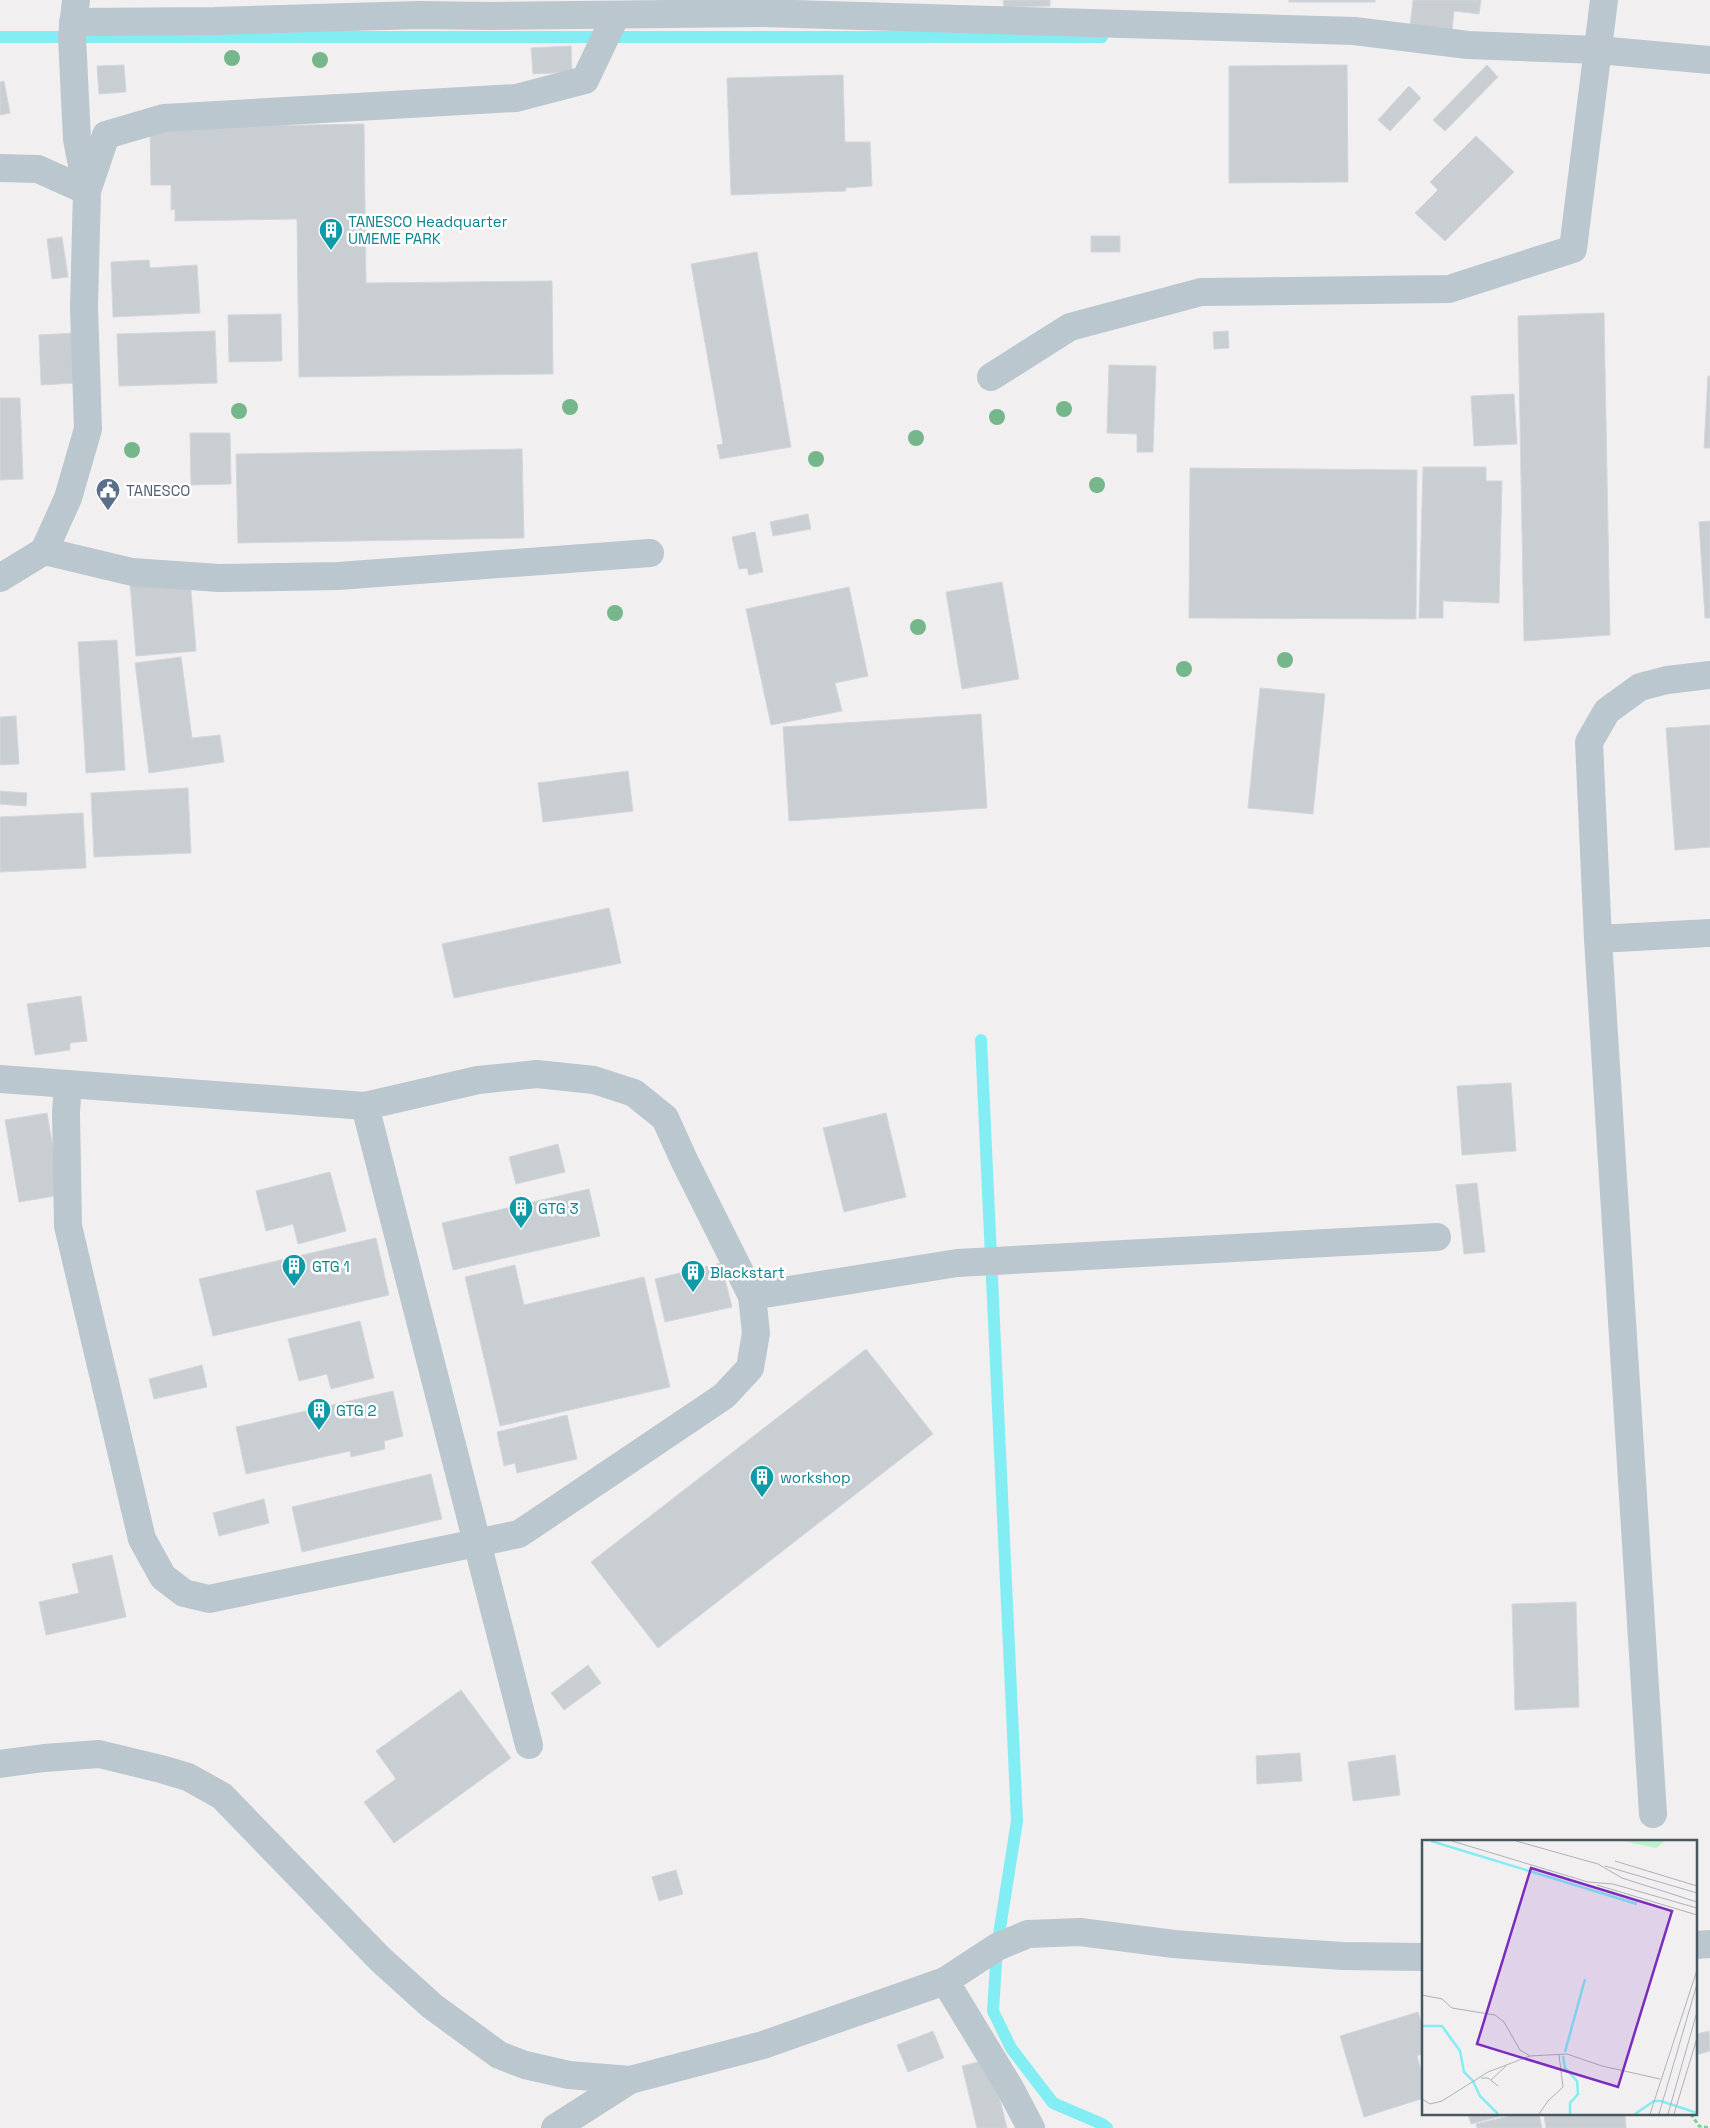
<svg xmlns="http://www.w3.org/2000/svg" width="1710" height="2128" font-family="'Space Grotesk',sans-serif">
  <rect width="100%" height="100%" fill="#f2eff0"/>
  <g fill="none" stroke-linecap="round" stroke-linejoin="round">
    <g stroke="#83edf4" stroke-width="12">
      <path d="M0 37H1102"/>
      <path d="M981 1040 1017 1821 997 1947 993 2011 1011 2048 1053 2103 1102 2124 1107 2128"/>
    </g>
  </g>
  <g fill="#c9ced3" stroke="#d3d7dc">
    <path d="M1003 0H1050V6L1004 7Z"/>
    <rect x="1289" y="0" width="86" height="2"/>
    <path d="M1413 0H1481L1479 14 1454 11 1451 40 1409 35Z"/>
    <path d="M571 46 572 72 533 74 531 48Z"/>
    <path d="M124 65 126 92 99 94 97 66Z"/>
    <path d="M1347 65 1348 182 1229 183V66Z"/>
    <path d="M1487 65 1498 77 1445 131 1433 120Z"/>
    <path d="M843 75 845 142H870L872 186 845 188 846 191 731 195 727 78Z"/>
    <path d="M4 81 10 113 0 115V82Z"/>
    <path d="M1409 86 1421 98 1390 131 1378 120Z"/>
    <path d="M364 124 366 283 552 281 553 374 299 377 297 219 175 221V209L171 210V185H151L150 128Z"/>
    <path d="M1476 136 1514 172 1445 241 1415 213 1438 190 1430 182Z"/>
    <rect x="1091" y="236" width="29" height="16"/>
    <path d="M62 237 68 277 52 279 47 239Z"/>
    <path d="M757 252 791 447 720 459 717 445 723 444 691 264Z"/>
    <path d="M149 260 150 268 197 265 200 313 113 317 111 262Z"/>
    <path d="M1604 313 1610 635 1524 641 1518 316Z"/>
    <path d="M281 314 282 361 229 362 228 315Z"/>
    <path d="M215 331 217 383 119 386 117 334Z"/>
    <path d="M1228 331 1229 348 1214 349 1213 332Z"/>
    <path d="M75 333 77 383 41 385 39 335Z"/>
    <path d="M1109 365 1156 366 1153 452H1137V434L1107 433Z"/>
    <path d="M1708 376H1710V448H1704Z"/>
    <path d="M1514 394 1517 444 1474 446 1471 396Z"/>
    <path d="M0 398H20L23 479 0 480Z"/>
    <path d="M190 433H230L231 484 191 485Z"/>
    <path d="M522 449 524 538 238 543 236 454Z"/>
    <path d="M1423 467H1486V481H1502L1499 603 1443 601V618H1419Z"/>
    <path d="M1190 468 1417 470 1416 619 1189 618Z"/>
    <path d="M808 514 811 529 773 536 770 522Z"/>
    <path d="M1710 521V618H1705L1699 522Z"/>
    <path d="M755 532 763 572 749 575 747 568 739 569 732 537Z"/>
    <path d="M190 578 196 651 136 656 130 583Z"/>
    <path d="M1002 582 1019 679 962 689 946 592Z"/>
    <path d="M849 587 868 676 835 683 842 711 771 725 746 609Z"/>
    <path d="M117 640 125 770 86 773 78 642Z"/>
    <path d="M181 657 192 738 220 735 224 762 149 773 135 663Z"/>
    <path d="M1260 688 1325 694 1313 814 1248 808Z"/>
    <path d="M981 714 987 808 789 821 783 727Z"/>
    <path d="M16 716 19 764 0 765V717Z"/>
    <path d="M1710 725V847L1675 850 1666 728Z"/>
    <path d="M628 771 633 811 543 822 538 783Z"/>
    <path d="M188 788 191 853 94 857 91 793Z"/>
    <path d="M0 791 27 793 26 806 0 804Z"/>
    <path d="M83 813 86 868 0 872V817Z"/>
    <path d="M609 908 621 963 454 998 442 944Z"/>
    <path d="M81 996 87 1041 70 1043V1050L35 1055 27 1004Z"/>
    <path d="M1511 1083 1516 1151 1462 1155 1457 1086Z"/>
    <path d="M47 1113 61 1195 19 1202 5 1120Z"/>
    <path d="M886 1113 906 1197 844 1212 823 1128Z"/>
    <path d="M558 1144 565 1172 516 1184 509 1157Z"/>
    <path d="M330 1172 346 1231 298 1244 293 1224 266 1231 256 1191Z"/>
    <path d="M1477 1183 1485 1252 1464 1254 1456 1185Z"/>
    <path d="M589 1189 600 1236 453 1270 442 1223Z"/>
    <path d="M376 1238 389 1295 213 1336 199 1279Z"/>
    <path d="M721 1263 732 1307 665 1322 655 1279Z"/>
    <path d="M515 1265 524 1305 644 1277 670 1387 500 1426 465 1277Z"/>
    <path d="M360 1321 374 1378 331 1389 327 1374 299 1381 288 1339Z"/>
    <path d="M866 1349 933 1434 658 1648 591 1562Z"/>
    <path d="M202 1365 207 1387 154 1399 149 1379Z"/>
    <path d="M393 1391 403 1436 384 1441 385 1449 351 1457 350 1451 246 1474 236 1427Z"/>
    <path d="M567 1415 577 1459 517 1473 515 1463 504 1466 497 1432Z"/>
    <path d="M431 1474 442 1519 302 1552 292 1507Z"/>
    <path d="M264 1499 269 1523 219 1536 213 1513Z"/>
    <path d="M112 1555 126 1617 46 1635 39 1602 79 1593 72 1564Z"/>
    <path d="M1576 1602 1579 1707 1515 1710 1512 1604Z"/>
    <path d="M588 1665 601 1683 564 1710 551 1693Z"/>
    <path d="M461 1690 511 1758 394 1843 364 1802 396 1779 376 1751Z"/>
    <path d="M1300 1753 1302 1781 1257 1784 1256 1756Z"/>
    <path d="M1395 1755 1400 1795 1353 1801 1348 1762Z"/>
    <path d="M676 1870 683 1894 659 1901 652 1877Z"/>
    <path d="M1418 2012 1424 2031V2053L1417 2056 1424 2081V2098L1364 2117 1340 2036Z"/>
    <path d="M933 2031 944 2058 908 2072 897 2045Z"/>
    <path d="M1709 2031 1710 2051 1696 2055V2034Z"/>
    <path d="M990 2059 1007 2128H977L962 2066Z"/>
    <path d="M1468 2114H1509L1471 2124Z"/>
    <path d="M1517 2114H1539L1542 2128H1477L1476 2124Z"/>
    <path d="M1554 2114H1625L1626 2128H1546L1544 2116Z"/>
  </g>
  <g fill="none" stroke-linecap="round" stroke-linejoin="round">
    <path stroke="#6fd594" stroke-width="3" stroke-dasharray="4 2.5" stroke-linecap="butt" d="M1691 2114 1699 2126 1710 2128"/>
    <g stroke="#bac7ce" stroke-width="28">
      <path d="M73 22 215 21 419 15 491 16 761 13 1354 31 1468 45 1598 50 1710 60"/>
      <path d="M0 168 38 169 87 191 106 135 164 118 516 98 585 80 616 15"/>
      <path d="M991 377 1070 327 1201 292 1449 289 1573 249 1604 0"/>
      <path d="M44 551 132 572 219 578 338 576 650 553"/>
      <path d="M0 578 44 551 68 498 88 429 84 307 87 191 77 139 72 37 76 0"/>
      <path d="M1598 939 1710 933"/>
      <path d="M0 1079 365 1106 478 1080 537 1074 594 1080 634 1093 665 1118 684 1160 752 1296 957 1263 1437 1237"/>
      <path d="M68 1084 66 1112 68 1226 142 1539 163 1577 184 1593 209 1599 519 1534 724 1396 750 1368 756 1333 752 1296"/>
      <path d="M365 1106 529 1745"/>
      <path d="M0 1764 44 1758 99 1754 161 1769 188 1777 222 1796 380 1959 432 2006 499 2055 525 2065 569 2075 630 2080 763 2045 945 1981 997 1947 1028 1934 1080 1932 1174 1944 1265 1951 1343 1956 1424 1957"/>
      <path d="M1653 1814 1598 939 1589 742 1607 711 1640 687 1667 680 1710 675"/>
      <path d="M1696 1945 1710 1944"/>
      <path d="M945 1981 1010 2088 1031 2128"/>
      <path d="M555 2128 630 2080"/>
    </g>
  </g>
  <g fill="#75b68b">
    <circle cx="232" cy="58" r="8"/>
    <circle cx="320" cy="60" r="8"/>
    <circle cx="570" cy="407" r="8"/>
    <circle cx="1064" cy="409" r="8"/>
    <circle cx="239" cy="411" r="8"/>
    <circle cx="997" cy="417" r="8"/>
    <circle cx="916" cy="438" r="8"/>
    <circle cx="132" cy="450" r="8"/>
    <circle cx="816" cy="459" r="8"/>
    <circle cx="1097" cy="485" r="8"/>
    <circle cx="615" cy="613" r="8"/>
    <circle cx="918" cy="627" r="8"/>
    <circle cx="1285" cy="660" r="8"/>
    <circle cx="1184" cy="669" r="8"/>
  </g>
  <defs>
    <symbol id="building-pin" viewBox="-11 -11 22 30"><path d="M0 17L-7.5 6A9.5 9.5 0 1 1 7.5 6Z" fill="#0f9aa8" stroke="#fff"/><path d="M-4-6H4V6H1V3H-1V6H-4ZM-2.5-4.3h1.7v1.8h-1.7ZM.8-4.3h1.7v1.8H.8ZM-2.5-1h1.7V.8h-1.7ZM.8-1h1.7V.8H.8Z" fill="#fff"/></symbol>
    <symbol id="civic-pin" viewBox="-11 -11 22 30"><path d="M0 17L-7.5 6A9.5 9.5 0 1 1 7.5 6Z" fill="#5c6f8a" stroke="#fff"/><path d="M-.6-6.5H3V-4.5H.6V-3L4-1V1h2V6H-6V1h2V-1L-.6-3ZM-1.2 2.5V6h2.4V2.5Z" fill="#fff"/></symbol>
  </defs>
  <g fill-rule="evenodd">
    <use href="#building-pin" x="317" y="216" width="28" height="38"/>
    <use href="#civic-pin" x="94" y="476" width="28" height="38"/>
    <use href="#building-pin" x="507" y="1194" width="28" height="38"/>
    <use href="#building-pin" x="280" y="1252" width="28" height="38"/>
    <use href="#building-pin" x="679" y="1258" width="28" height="38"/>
    <use href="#building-pin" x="305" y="1396" width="28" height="38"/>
    <use href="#building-pin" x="748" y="1463" width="28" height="38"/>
  </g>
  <g text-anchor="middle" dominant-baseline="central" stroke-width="5" stroke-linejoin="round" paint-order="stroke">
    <g font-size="15" fill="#0d838f" stroke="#fff" text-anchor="start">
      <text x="348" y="221">TANESCO Headquarter<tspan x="348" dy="17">UMEME PARK</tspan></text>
      <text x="538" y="1208">GTG 3</text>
      <text x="312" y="1266">GTG 1</text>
      <text x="710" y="1272">Blackstart</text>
      <text x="336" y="1410">GTG 2</text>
      <text x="780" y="1477">workshop</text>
    </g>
    <g font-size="15" fill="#4e5e75" stroke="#fff" text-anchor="start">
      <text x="126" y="490">TANESCO</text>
    </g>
  </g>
  <g transform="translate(1422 1840)">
    <rect width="275" height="275" fill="#f2eff0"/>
    <path d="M201 1H243L234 8Z" fill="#baf3c8"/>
    <path fill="none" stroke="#83edf4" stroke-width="2.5" d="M9 1 215 64M0 186H20L38 211 42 232 51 241 58 256 76 274M143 212 163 139M141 216 143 228 155 241 156 254 148 263V274M213 274 232 261H239L275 273"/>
    <path fill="none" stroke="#adb2b6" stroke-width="1" d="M30 1 166 42 191 44 275 68M94 1 176 24 200 38 275 62M193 21 275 46M183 26 275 53M175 45 275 75M0 155 20 159 30 168 73 175 82 182 98 210 108 216 145 214 180 226 238 239M59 238H66L76 246M69 240 84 226M0 259 8 264 20 261 66 232 108 216M117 274 126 261 141 247 137 215M228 274 275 130M237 274 275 144M246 274 275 172M252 274 275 198"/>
    <path fill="#7b2cbf" fill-opacity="0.15" stroke="#7b2cbf" stroke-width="2.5" d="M109 28 250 71 196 247 55 204Z"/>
    <rect width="275" height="275" fill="none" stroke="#46575f" stroke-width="2.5"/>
  </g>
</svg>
